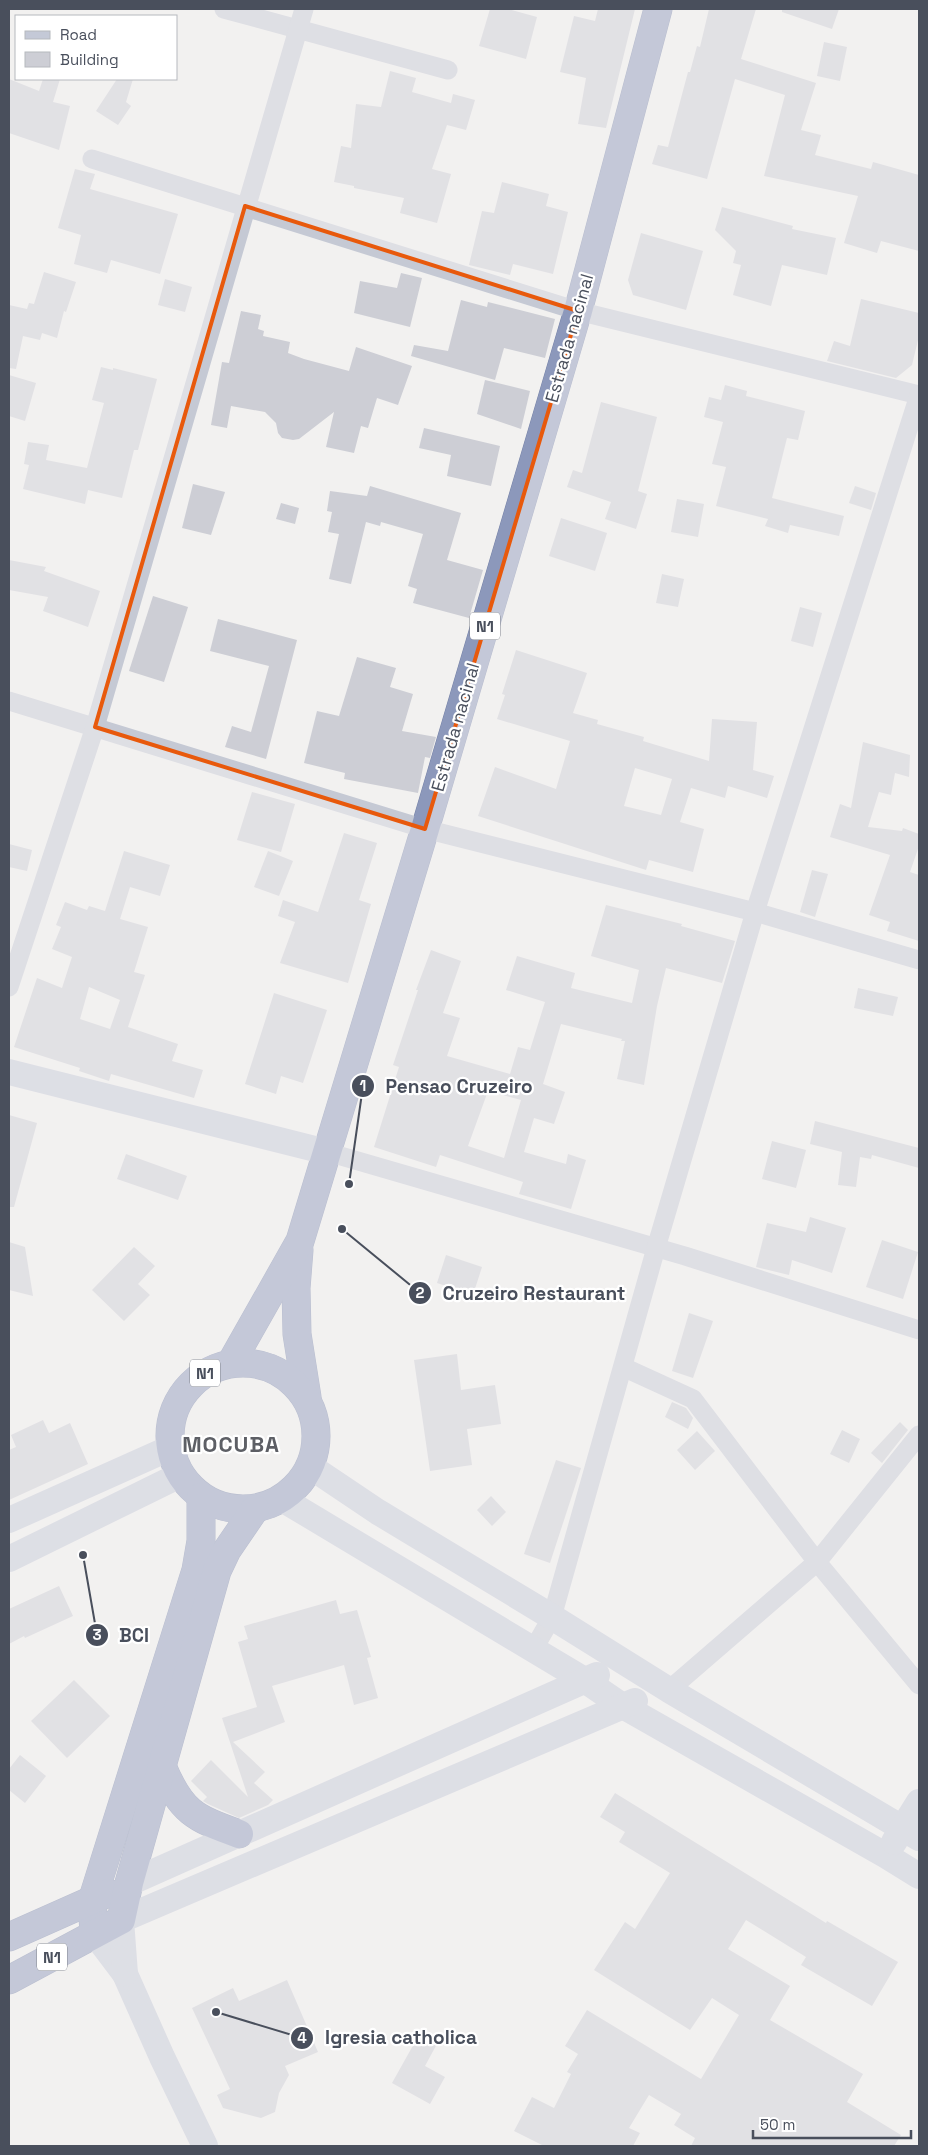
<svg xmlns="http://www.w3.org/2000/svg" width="928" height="2155" font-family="'Space Grotesk',sans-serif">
  <rect width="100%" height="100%" fill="#f2f1f0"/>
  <g fill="#cdced5" fill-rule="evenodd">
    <path d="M490 9H508L537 17 526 59 479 46Z"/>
    <path d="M598 9H635L606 128 578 124 586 78 560 72 574 16 595 21Z"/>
    <path d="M709 9H756L741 59 816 83 801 130 821 135 815 155 871 169 873 162 919 175V251L881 241 877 253 844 243 858 196 764 176 785 95 735 79 707 179 652 164 658 145 668 147 688 72H690L697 46 700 47Z"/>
    <path d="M782 9H839L832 29 782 12Z"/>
    <path d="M824 42 847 47 840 81 817 76Z"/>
    <path d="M390 71 416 78 412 92 451 103 453 94 475 100 466 130 447 125 432 169 451 174 437 223 400 213 404 198 354 188V186L334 182 341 146 351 148 356 104 381 107Z"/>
    <path d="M9 79 39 91 43 79H60L53 102 70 106 59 150 9 133Z"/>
    <path d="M117 79H133L126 102 131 106 118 125 96 111Z"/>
    <path d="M75 169 95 174 90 189 178 214 160 274 111 260 107 273 74 264 81 235 58 228Z"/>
    <path d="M502 182 549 194 546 206 568 212 553 274 513 264 510 275 469 265 482 211 494 213Z"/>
    <path d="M722 207 793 226 792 229 836 238 827 275 782 265 771 306 733 295 741 265 733 263 736 251 715 230Z"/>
    <path d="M641 233 703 251 686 310 633 295 628 280Z"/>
    <path d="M44 272 76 282 66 312 64 311 57 338 42 333 40 340 23 336 16 369 9 368V305L27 309 29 303 34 304Z"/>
    <path d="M401 273 422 278 410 327 354 313 360 281 397 288Z"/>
    <path d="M165 279 192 287 185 312 158 305Z"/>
    <path d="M861 299 919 313V336L912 365 896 378 827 361 834 341 850 346Z"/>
    <path d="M461 300 487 307 488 302 555 319 545 358 504 348 495 380 411 356 414 345 448 351Z"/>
    <path d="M241 311 261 315 258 329 264 331 263 336 290 342 288 353 304 359 349 371 356 347 412 366 398 405 377 398 368 428 361 426 354 453 326 447 334 412 299 439 293 440 282 438 278 433 276 423 265 412 231 406 227 428 211 425 222 362 229 363Z"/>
    <path d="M101 367 113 370V368L157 379 138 450H134L122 498 88 490 85 504 23 489 29 465 24 464 28 442 49 445 46 460 87 468 104 403 92 400Z"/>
    <path d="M9 375 36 383 25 421 9 416Z"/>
    <path d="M485 380 530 391 521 429 477 414Z"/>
    <path d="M725 385 747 391 746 396 805 411 798 440 787 438 772 498 844 516 839 536 790 525 788 533 765 526 768 519 716 506 726 467 712 464 723 422 704 417 709 397 721 400Z"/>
    <path d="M601 402 657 417 638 491 647 494 636 529 605 519 611 502 567 487 573 470 582 473Z"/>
    <path d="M424 428 500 446 491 486 447 476 451 455 419 448Z"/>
    <path d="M193 484 225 492 211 535 182 528Z"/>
    <path d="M370 486 461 513 447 560 483 570 469 618 413 603 417 589 408 586 423 534 381 522 380 526 366 522 351 584 329 579 339 534 328 532 332 512 327 511 330 491 367 496Z"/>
    <path d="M855 486 876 493 871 510 849 503Z"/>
    <path d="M677 499 704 504 698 537 671 532Z"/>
    <path d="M281 503 299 508 295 524 276 519Z"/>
    <path d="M561 518 607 533 595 571 549 556Z"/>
    <path d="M9 560 46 567 44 571 100 591 88 627 43 611 48 597 9 590Z"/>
    <path d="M662 574 684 579 678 607 656 603Z"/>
    <path d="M153 596 188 607 164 682 129 671Z"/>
    <path d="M800 607 822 613 813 647 791 641Z"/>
    <path d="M218 619 297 640 266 759 225 747 232 726 251 732 269 666 210 651Z"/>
    <path d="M516 650 587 673 573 713 598 720 597 724 644 737 643 741 709 761 712 719 757 722 753 770 774 776 767 798 728 786 725 798 691 788 680 822 704 829 693 872 649 860 646 870 478 816 495 767 556 789 570 741 497 719 505 695 502 694ZM635 768 672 779 661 815 624 806Z"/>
    <path d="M357 657 396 668 390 687 413 694 402 731 436 737 430 758 425 757 418 793 344 779 345 773 304 763 317 711 339 716Z"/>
    <path d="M863 742 910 755 909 777 895 773 891 795 879 792 868 827 902 831 903 828 919 834V846L910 872 919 875V941L887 931 890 922 869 915 890 855 830 837 840 804 851 808Z"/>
    <path d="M252 792 295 804 281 852 237 840Z"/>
    <path d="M344 833 377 843 359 900 371 904 348 983 280 963 295 922 278 916 283 900 318 912Z"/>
    <path d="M9 844 32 850 27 871 9 867Z"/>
    <path d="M124 851 170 865 160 896 130 887 120 919 148 927 134 972 145 975 128 1027 178 1044 172 1061 203 1070 194 1098 111 1074 109 1081 79 1071 80 1068 14 1047 37 978 62 988 72 957 52 949 61 927 56 925 65 902 87 910 89 906 105 911ZM89 987 120 1000 110 1029 80 1019Z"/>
    <path d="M268 851 293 861 279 896 254 887Z"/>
    <path d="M812 870 828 874 815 917 800 912Z"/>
    <path d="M606 905 682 924 681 926 735 941 722 983 666 968 657 1006 644 1085 617 1079 625 1041H621L622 1039 561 1024 543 1084 565 1092 554 1124 534 1118 524 1152 566 1164 568 1154 586 1160 571 1209 519 1194 523 1182 440 1155 436 1167 374 1147 399 1067 393 1065 418 990H416L431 950 461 961 443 1013 460 1018 447 1056 510 1074 518 1047 530 1050 545 1002 506 990 517 956 575 973 571 988 632 1003 639 970 591 956ZM488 1091 521 1100 504 1158 468 1146Z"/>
    <path d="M858 988 898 997 893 1016 854 1008Z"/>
    <path d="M274 993 327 1010 303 1083 281 1076 276 1094 245 1084Z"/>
    <path d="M9 1115 37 1123 14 1207H9Z"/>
    <path d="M815 1121 919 1148V1168L872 1155 871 1159 860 1157 856 1187 838 1185 842 1152 810 1144Z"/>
    <path d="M772 1141 806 1150 796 1188 762 1179Z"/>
    <path d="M126 1154 187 1176 178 1200 117 1179Z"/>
    <path d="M810 1217 846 1228 832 1273 792 1260 789 1275 756 1267 767 1223 806 1232Z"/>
    <path d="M882 1240 918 1252 903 1299 866 1287Z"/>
    <path d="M9 1242 25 1247 33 1296 9 1290Z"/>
    <path d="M134 1247 155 1266 138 1284 150 1295 124 1321 92 1290Z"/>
    <path d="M446 1255 482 1267 473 1295 437 1283Z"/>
    <path d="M689 1313 713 1321 693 1378 672 1371Z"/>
    <path d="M457 1354 461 1390 495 1385 501 1424 467 1429 472 1465 430 1471 414 1360Z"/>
    <path d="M672 1402 686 1408 693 1418 688 1429 665 1417Z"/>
    <path d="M43 1420 49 1433 70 1423 88 1464 9 1500V1450L16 1447 11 1435Z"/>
    <path d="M900 1422 908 1430 882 1463 871 1453Z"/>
    <path d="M842 1430 860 1439 849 1463 830 1454Z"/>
    <path d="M697 1431 715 1451 695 1470 677 1450Z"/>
    <path d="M556 1460 581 1468 550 1563 524 1554Z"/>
    <path d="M491 1496 506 1512 492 1526 477 1510Z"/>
    <path d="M59 1586 73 1616 25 1638 24 1636 9 1644V1609Z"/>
    <path d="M336 1600 340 1614 357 1610 371 1657 367 1658 378 1698 354 1705 344 1665 272 1686 285 1722 233 1742 265 1772 254 1783 273 1800 268 1805 239 1818 208 1804 203 1801 207 1797 191 1781 211 1760 248 1797 222 1718 257 1707 238 1642 248 1639 244 1626Z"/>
    <path d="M74 1680 110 1716 67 1758 31 1721Z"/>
    <path d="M20 1755 46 1776 25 1803 9 1790V1769Z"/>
    <path d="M615 1793 826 1923 827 1921 898 1962 872 2006 801 1965 806 1957 746 1920 728 1949 790 1986 770 2020 863 2074 847 2102 901 2135 894 2146H691L695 2138 674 2125 681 2114 649 2095 629 2128 640 2133 633 2146H544L514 2131 532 2097 554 2108 571 2074 567 2072 578 2054 565 2046 587 2010 701 2079 739 2015 712 1998 690 2030 594 1970 625 1922 635 1929 670 1873 619 1842 625 1832 600 1817Z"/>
    <path d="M287 1980 318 2052 285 2066 289 2075 279 2093 275 2112 261 2118 223 2108 217 2095 230 2089 192 2008 233 1988 239 2001Z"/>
    <path d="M420 2033 438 2042 425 2066 445 2077 430 2104 392 2083Z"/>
  </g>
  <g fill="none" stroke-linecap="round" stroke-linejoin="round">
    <defs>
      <g id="highway">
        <path d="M299 1250 296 1288 297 1334 307 1397"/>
        <circle cx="243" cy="1436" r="73"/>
        <path d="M231 1363 300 1241 425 829 578 311 658 9"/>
        <path d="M162 1766C181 1812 194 1818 239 1834"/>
        <path d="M94 1933 92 1901 196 1570 201 1541V1497"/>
        <path d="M9 1937 108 1893"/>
        <path d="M9 1980 121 1920 129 1883 217 1571 227 1550 255 1509"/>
      </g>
    </defs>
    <use href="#highway" stroke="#7783a7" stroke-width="29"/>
    <g stroke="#c5c9d4" stroke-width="19">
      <path d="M224 9 448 70"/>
      <path d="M92 159 578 311 919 395"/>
      <path d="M9 701 425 829 755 912 919 960"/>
      <path d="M9 987 95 727 304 9"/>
      <path d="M327 1152 685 1256 919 1330"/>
      <path d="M623 1367 693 1399 817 1562 919 1685"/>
      <path d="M533 1650 552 1617 656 1248 755 912 919 395"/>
      <path d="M669 1690 817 1562 919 1435"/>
    </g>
    <g stroke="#c4c9d7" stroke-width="26">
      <path d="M9 1072 327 1152"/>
      <path d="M311 1467 378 1512 552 1617 669 1690 919 1838"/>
      <path d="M282 1499 586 1681 621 1705 885 1855 919 1876"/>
      <path d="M9 1520 170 1448"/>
      <path d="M9 1559 180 1475"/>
      <path d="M894 1842 919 1802"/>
      <path d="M129 1883 597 1675"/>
      <path d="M94 1933 125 1974 162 2057 205 2146"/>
      <path d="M125 1974 121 1920 635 1701"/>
    </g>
    <use href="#highway" stroke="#8c98bb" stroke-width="28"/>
  </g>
  <path d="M0 0H928V2155H0ZM245 206 578 311 425 829 95 727Z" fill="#f2f1f0" fill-opacity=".55" fill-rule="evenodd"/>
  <path fill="none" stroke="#e8590c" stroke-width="4" stroke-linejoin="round" d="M245 206 578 311 425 829 95 727Z"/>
  <g text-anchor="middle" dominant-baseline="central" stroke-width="4.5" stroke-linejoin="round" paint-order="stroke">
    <g fill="#fff" stroke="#80848d" stroke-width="1">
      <rect x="470" y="612.5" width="30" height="27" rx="4"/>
      <rect x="190" y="1359.5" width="30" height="27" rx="4"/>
      <rect x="37" y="1943.5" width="30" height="27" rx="4"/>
    </g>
    <g font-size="16" font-weight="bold" fill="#494f5c">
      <text x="485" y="626">N1</text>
      <text x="205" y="1373">N1</text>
      <text x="52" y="1957">N1</text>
    </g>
    <g font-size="18" fill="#494f5c" stroke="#fff">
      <text transform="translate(569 338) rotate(-74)">Estrada nacinal</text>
      <text transform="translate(455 727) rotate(-74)">Estrada nacinal</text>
    </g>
    <g font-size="22" font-weight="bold" letter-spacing="1" fill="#5d5f65" stroke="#fff">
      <text x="231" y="1444">MOCUBA</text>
    </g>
  </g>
  <path fill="none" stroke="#494f5c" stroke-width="2" d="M349 1184L363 1086M342 1229L420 1293M83 1555L97 1635M216 2012L302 2038"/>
  <g fill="#494f5c" stroke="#fff" stroke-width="2">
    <circle cx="349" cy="1184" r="5"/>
    <circle cx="342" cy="1229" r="5"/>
    <circle cx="83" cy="1555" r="5"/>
    <circle cx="216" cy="2012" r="5"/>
    <circle cx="363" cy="1086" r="12"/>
    <circle cx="420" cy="1293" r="12"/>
    <circle cx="97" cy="1635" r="12"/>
    <circle cx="302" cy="2038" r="12"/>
  </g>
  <g font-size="15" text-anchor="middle" font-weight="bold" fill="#fff">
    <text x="363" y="1091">1</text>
    <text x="420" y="1298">2</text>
    <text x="97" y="1640">3</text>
    <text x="302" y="2043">4</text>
  </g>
  <g font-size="19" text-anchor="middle" font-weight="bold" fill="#494f5c" stroke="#fff" stroke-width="4.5" stroke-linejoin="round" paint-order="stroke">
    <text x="459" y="1093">Pensao Cruzeiro</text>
    <text x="534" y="1300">Cruzeiro Restaurant</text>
    <text x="134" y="1642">BCI</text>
    <text x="401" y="2044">Igresia catholica</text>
  </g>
  <rect width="928" height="2155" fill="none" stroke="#494f5c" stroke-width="20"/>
  <rect x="15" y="15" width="162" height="65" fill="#ffffff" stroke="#b6b9be"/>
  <rect x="25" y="31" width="25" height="8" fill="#c4c9d7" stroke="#b6b9be"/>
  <text x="60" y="40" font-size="15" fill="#494f5c">Road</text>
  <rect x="25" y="52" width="25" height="15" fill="#cdced5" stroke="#b6b9be"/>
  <text x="60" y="65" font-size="15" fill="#494f5c">Building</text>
  <path d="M753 2130v8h158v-8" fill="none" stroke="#494f5c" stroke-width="2.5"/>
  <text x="760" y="2130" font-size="15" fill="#494f5c" stroke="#ffffff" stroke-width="4" paint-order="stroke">50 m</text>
</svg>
